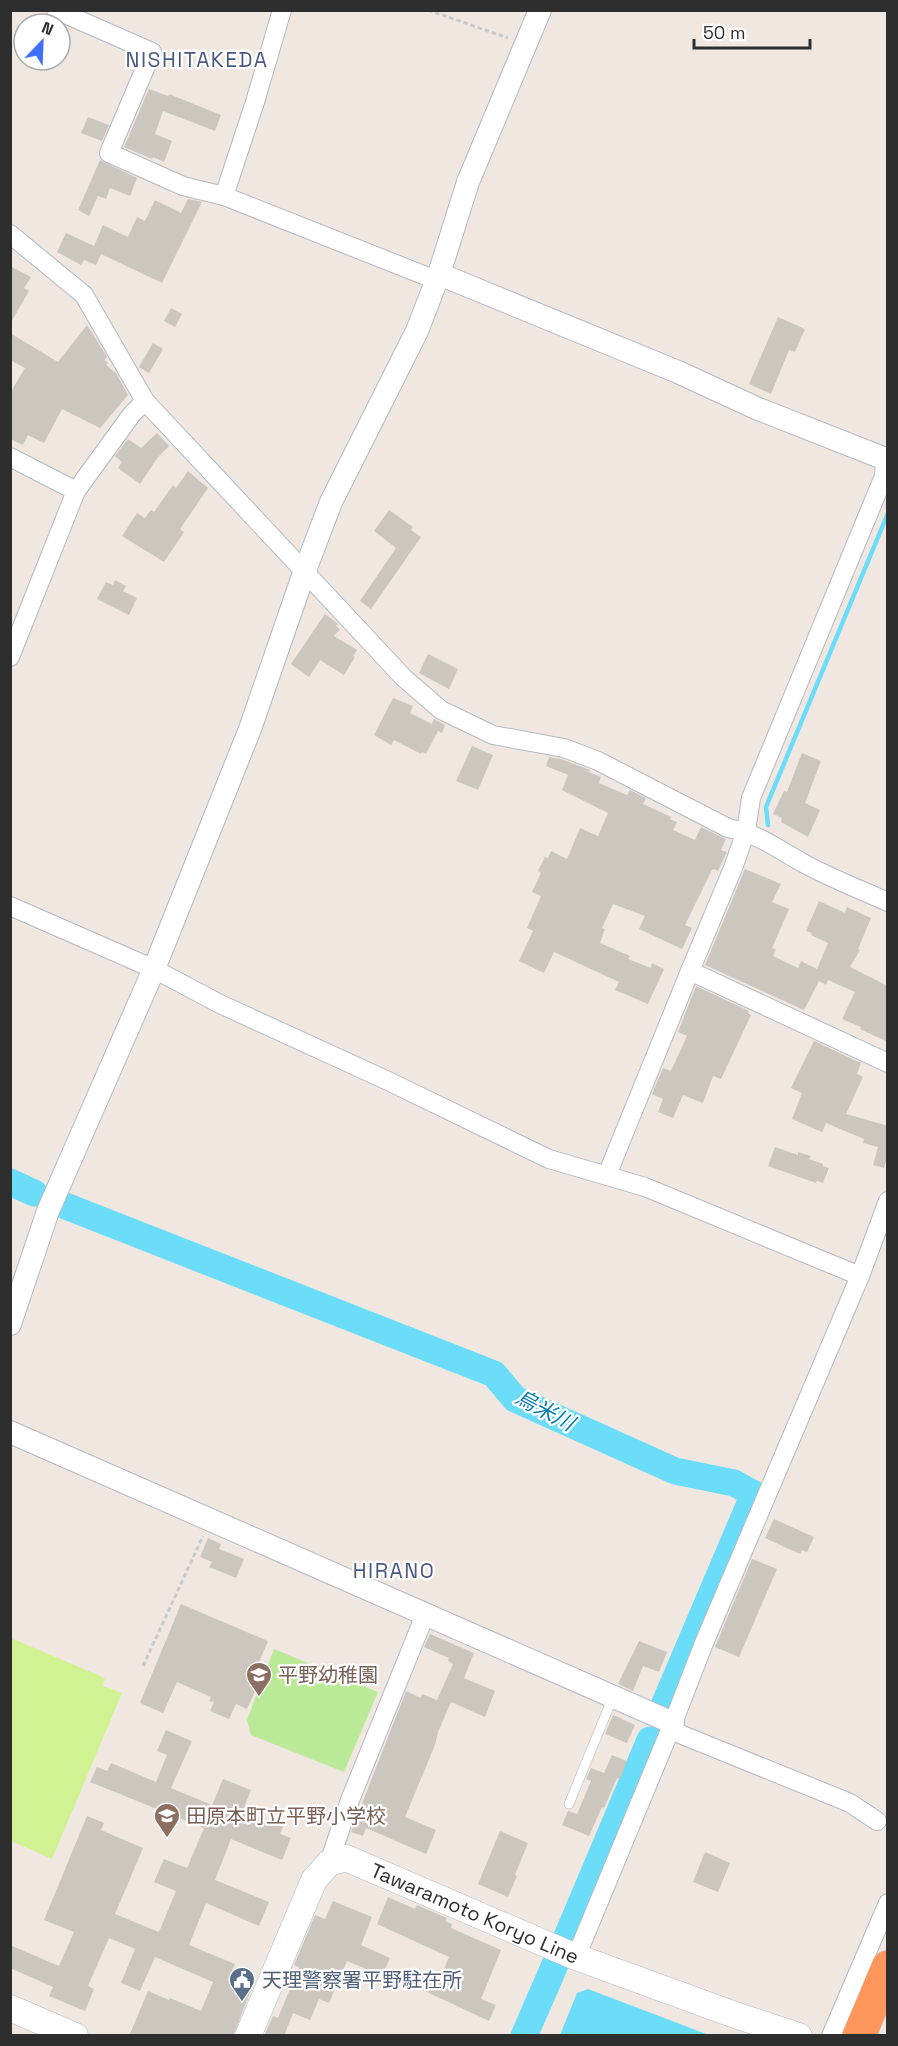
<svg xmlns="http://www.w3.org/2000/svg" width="898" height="2046" font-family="'Space Grotesk','Noto Sans JP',sans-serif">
  <rect width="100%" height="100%" fill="#f0e8e0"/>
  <path fill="#baea98" d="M274 1649 378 1692 344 1772 251 1735 247 1720Z"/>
  <path fill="#d0f293" d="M11 1638 105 1678 103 1686 122 1693 52 1859 11 1841Z"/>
  <path fill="#6bddf9" d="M588 1989 709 2035H560L577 1993Z"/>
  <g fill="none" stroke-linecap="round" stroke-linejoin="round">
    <path stroke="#6bddf9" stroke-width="4.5" d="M768 825 766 807 888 513"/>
    <g stroke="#6bddf9" stroke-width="27">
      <path d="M10 1182 34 1193"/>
      <path d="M63 1205 494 1374 515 1399 675 1471 734 1483 754 1494 665 1703"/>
      <path d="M566 1939 650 1740"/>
      <path d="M524 2036 557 1960"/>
    </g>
  </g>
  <g fill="#cbc6be">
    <path d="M149 89 168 96 169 94 221 115 215 131 163 111 155 134 172 141 164 162 153 157 152 159 124 147Z"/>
    <path d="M88 117 109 125 102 141 81 133Z"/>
    <path d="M100 160 137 178 130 196 110 188 106 199 98 196 89 216 78 210Z"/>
    <path d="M188 199 202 202 162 283 101 254 96 265 84 260 81 265 57 252 66 233 94 246 103 225 128 237 137 217 145 221 155 200 181 213Z"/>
    <path d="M10 266 31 277 24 288 29 291 10 324Z"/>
    <path d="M171 308 182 314 175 327 164 321Z"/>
    <path d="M778 317 805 329 795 352 789 350 771 394 749 384Z"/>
    <path d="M87 325 107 357 104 360 108 363 106 365 116 373 128 395 100 428 62 409 44 443 28 435 23 445 10 439V393L25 368 10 360V333L58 362Z"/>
    <path d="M153 343 163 349 149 373 139 367Z"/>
    <path d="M157 433 169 446 158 457 140 484 118 468 122 462 115 456 128 439 141 448Z"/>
    <path d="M188 471 208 488 180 529 184 532 164 562 122 536 137 513 145 518 151 510 154 512 173 485 176 488Z"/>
    <path d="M389 510 413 527 411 530 421 537 371 609 360 601 396 548 374 531Z"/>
    <path d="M115 580 126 586 123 591 137 598 129 615 97 599 106 582 113 585Z"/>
    <path d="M325 614 338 624 336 626 340 629 334 636 357 650 353 656 355 657 344 675 320 660 309 677 291 664Z"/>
    <path d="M428 654 458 669 449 689 419 673Z"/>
    <path d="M393 698 413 706 410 713 432 724 434 719 445 725 442 733 438 731 426 754 422 752 421 754 394 740 391 745 374 735Z"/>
    <path d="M472 746 493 755 478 790 456 781Z"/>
    <path d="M802 753 821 761 805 803 820 810 808 837 781 822 782 818 773 814 784 791 787 792Z"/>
    <path d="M549 757 561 759 590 770 589 772 601 777 599 783 627 795 630 790 646 798 643 804 671 817 670 819 677 822 673 830 695 840 701 827 726 839 721 850 727 852 718 871 714 869 712 870 685 925 692 928 682 949 639 929 645 916 613 904 602 928 605 929 600 943 630 956 628 959 651 968 652 963 664 969 648 1004 615 990 619 982 554 952 544 973 519 961 533 931 527 928 541 896 532 892 541 873 538 871 545 857 548 858 551 851 567 859 580 828 598 836 608 813 562 790 568 775 546 766Z"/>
    <path d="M745 869 781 884 772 902 789 909 772 948 776 949 773 956 798 968 801 961 817 969 828 943 811 935 812 933 806 931 819 901 845 913 847 907 871 918 858 949 860 950 850 967 888 986V1042L860 1029 861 1027 842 1019 855 992 828 980 826 985 819 981 804 1010 705 965Z"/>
    <path d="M696 986 749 1011 748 1013 751 1015 721 1079 713 1076 703 1103 683 1095 673 1118 658 1112 663 1099 652 1094 663 1068 671 1071 687 1036 678 1032Z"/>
    <path d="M814 1041 861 1063 857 1074 863 1077 846 1114 888 1126V1155L884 1168 873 1165 878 1147 863 1143 864 1139 826 1123 822 1132 792 1119 802 1093 791 1088Z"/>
    <path d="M775 1147 798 1155V1152L811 1156 809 1159 823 1164V1166L829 1168 823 1183 817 1181 816 1183 768 1166Z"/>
    <path d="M774 1519 814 1537 807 1552 802 1550 800 1554 765 1538Z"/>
    <path d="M208 1538 221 1544 219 1549 244 1559 236 1578 209 1567 212 1562 200 1557Z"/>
    <path d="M752 1559 777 1569 739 1657 715 1647Z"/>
    <path d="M181 1604 268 1641 249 1686 256 1689 247 1709 236 1704 229 1719 210 1711 214 1702 209 1701 211 1697 177 1682 163 1713 140 1703Z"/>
    <path d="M430 1634 474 1653 464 1678 495 1691 485 1717 451 1702 438 1732 435 1745 405 1817 436 1830 426 1854 366 1828 363 1836 351 1832 406 1691 421 1698 422 1694 437 1700 453 1664 448 1661 449 1658 424 1647Z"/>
    <path d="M639 1641 667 1652 659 1672 643 1666 633 1691 618 1684Z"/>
    <path d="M613 1715 635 1725 627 1743 605 1734Z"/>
    <path d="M166 1730 192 1741 171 1788 212 1805 223 1779 251 1790 243 1810 283 1827 280 1834 291 1838 282 1860 231 1839 215 1880 269 1902 259 1926 206 1903 189 1945 235 1964 228 1980 251 1990 233 2036H129L148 1991 169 2000 170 1998 201 2011 213 1982 155 1957 140 1991 121 1983 135 1949 109 1938 88 1986 94 1989 85 2011 49 1996 53 1987 10 1968V1945L59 1966 74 1932 44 1920 87 1816 104 1823 101 1830 143 1848 115 1914 159 1932 176 1891 154 1882 164 1859 187 1868 204 1828 90 1782 97 1767 107 1771 111 1763 156 1782 167 1755 157 1751Z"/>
    <path d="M612 1755 627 1761 620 1779 617 1778 604 1808 602 1807 589 1836 562 1825 568 1811 577 1814 591 1781 586 1779 591 1768 604 1773Z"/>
    <path d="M500 1831 528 1843 515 1875 517 1876 508 1897 478 1884Z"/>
    <path d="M705 1852 730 1863 718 1892 693 1882Z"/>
    <path d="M388 1897 415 1909 417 1905 447 1918 445 1921 452 1924 451 1928 501 1950 481 1999 496 2005 489 2021 414 1986 420 1971 440 1979 449 1957 377 1924Z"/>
    <path d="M333 1901 372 1917 361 1945 390 1958 382 1976 347 1961 329 2003 319 1999 310 2020 293 2013 284 2036H264L273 2016 278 2018 299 1967 294 1965 315 1915 325 1919Z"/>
  </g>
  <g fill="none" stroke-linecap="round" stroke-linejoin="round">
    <defs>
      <path id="service" d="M569 1804 613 1697"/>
      <g id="minor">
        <path d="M56 10 152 52 109 153 183 186 224 196 436 280"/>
        <path d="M224 196 255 102 282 10"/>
        <path d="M10 234 84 295 145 401 404 678 441 710 493 735 564 748 598 761 728 828C759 834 776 848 803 863 830 878 859 889 888 902"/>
        <path d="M10 457 76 491"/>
        <path d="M10 657 76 491 132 414 145 401"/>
        <path d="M10 906 154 969 220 1004 386 1080 549 1159 645 1187 860 1276"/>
        <path d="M690 971 888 1063"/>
        <path d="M607 1175 690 971 733 868 746 831 751 798 884 476 885 459"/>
        <path d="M670 1730 850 1803 877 1821"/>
        <path d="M329 1863 350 1800 425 1615"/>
        <path d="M576 1957 673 1723 704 1643 860 1276 888 1201"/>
        <path d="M831 2036 888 1903"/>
      </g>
      <g id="tertiary">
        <path d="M439 274 678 372 756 408 888 460"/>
        <path d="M10 1324 48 1211 154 969 250 729 304 573 331 502 417 331 439 274 468 182 540 10"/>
        <path d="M10 1432 673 1723"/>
      </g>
      <g id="secondary">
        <path d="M10 2008 75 2036"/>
        <path id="s1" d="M248 2036 314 1880 329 1863 346 1858 576 1957 735 2015 799 2036"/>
      </g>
      <path id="motorway" d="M859 2036 888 1967"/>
    </defs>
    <use href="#service" stroke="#b4b7c2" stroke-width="10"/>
    <use href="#minor" stroke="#b4b7c2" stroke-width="20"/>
    <use href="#tertiary" stroke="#b4b7c2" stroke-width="24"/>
    <use href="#secondary" stroke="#b4b7c2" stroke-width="27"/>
    <use href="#motorway" stroke="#c9c9c9" stroke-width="34"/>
    <g stroke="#c9c9c9" stroke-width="3" stroke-dasharray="4.5 3" stroke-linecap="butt">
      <path d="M428 10 508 38"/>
      <path d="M143 1666 203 1536"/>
    </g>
    <use href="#service" stroke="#fff" stroke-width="9"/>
    <use href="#minor" stroke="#fff" stroke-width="18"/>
    <use href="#tertiary" stroke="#fff" stroke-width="22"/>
    <use href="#secondary" stroke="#fff" stroke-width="26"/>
    <use href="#motorway" stroke="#ff975c" stroke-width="33"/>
  </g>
  <defs>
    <symbol id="school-pin" viewBox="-11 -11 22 30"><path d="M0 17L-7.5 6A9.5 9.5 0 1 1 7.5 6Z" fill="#8d6e63" stroke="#fff"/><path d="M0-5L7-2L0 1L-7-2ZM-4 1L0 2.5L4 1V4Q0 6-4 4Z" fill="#fff"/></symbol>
    <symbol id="civic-pin" viewBox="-11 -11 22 30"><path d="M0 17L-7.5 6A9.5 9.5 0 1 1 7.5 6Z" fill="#5c6f8a" stroke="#fff"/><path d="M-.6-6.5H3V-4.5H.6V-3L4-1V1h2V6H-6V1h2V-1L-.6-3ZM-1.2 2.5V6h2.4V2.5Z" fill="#fff"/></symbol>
  </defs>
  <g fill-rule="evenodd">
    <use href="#school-pin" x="244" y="1660" width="30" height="40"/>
    <use href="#school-pin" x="152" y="1801" width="30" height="40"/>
    <use href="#civic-pin" x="227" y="1965" width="30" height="40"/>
  </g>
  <g text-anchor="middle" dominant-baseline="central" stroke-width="4.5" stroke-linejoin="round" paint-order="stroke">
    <g font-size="20" fill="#785e54" stroke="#fff" text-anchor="start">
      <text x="278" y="1675">平野幼稚園</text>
      <text x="186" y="1816">田原本町立平野小学校</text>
    </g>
    <g font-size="20" fill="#2e2e2e" stroke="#fff">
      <text stroke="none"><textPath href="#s1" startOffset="350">Tawaramoto Koryo Line</textPath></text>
    </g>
    <g font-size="20" fill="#4e5e75" stroke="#fff" text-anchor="start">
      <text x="262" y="1980">天理警察署平野駐在所</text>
    </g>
    <g font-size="21" letter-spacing="1.5" fill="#495884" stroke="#fff">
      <text x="197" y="59">NISHITAKEDA</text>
      <text x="394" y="1570">HIRANO</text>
    </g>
    <g font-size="21" font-style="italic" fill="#027eae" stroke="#fff">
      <text transform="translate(545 1410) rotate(28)">烏米川</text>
    </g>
  </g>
  <rect width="898" height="2046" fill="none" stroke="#2e2e2e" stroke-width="24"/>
  <g transform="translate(42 42) rotate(23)"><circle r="28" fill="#ffffff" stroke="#ababab" stroke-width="1.5"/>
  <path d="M0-4.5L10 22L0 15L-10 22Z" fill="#3e6fff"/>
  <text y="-9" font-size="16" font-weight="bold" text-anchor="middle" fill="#2e2e2e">N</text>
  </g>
  <path d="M694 39v9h116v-9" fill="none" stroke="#2e2e2e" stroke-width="3"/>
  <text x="703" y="39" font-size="18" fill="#2e2e2e" stroke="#ffffff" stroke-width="4.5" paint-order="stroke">50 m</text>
</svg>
